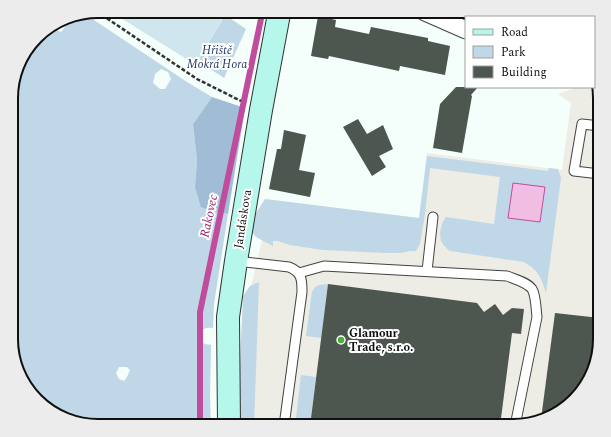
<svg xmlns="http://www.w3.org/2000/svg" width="611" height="437" font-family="Spectral,serif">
  <rect width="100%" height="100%" fill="#f4fefb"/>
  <path fill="#edece5" d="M596 80 600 93V344L582 392 551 417 513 426H247V304L262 240 268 200 419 218 427 153 562 170 571 103 558 94 578 87H594V81Z"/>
  <g fill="#bfd7e6" fill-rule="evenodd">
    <path d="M225 15 246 29 224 78 198 61Z"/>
    <path d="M80 16H88L187 82 212 97 193 124 197 160 195 187 214 212 228 214 214 304 213 328C206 327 203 329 197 333L198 339 205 344 211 345 210 396 211 426H93L45 408 23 382 12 350V87L23 55 41 32 51 27 61 32 65 27ZM161 69 168 72 171 79 165 89H160L153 83 155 74ZM119 367H127L130 370 127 377 124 381 119 379 116 373Z"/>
    <path d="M427 156 548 171 549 168 558 169 561 178 546 293C541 277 539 271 524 262L450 251C447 249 443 245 441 241 439 233 441 223 446 217L494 224 500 177 430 168 425 214 420 244 416 251H410L401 253H385L323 250 290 245 278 241H273V246L256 237 251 231 254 216 265 199 419 218Z"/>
    <path d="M259 282 254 426H239L238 408 243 296 250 286Z"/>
    <path d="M328 284 321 338 306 336 312 292C316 284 320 285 328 284Z"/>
    <path d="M301 375 316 377 310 426H295Z"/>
  </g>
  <path fill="#a0bdd5" d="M212 97 245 108 228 214 214 212 201 207 195 187 197 160 193 124Z"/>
  <g fill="#d0e6ee">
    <path d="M225 14 196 65 116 15Z"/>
    <path d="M70 16H73L65 27 58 23Z"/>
  </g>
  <path fill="#f1bde2" stroke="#c14b9c" d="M513 183 545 187 540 222 508 218Z"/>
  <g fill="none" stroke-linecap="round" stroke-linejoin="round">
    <path stroke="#c14b9c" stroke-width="6" d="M200 426V312L262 14"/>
  </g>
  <g fill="#4d5750">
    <path d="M318 16 336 20 335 27 369 34 371 27 428 38V41L450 46 445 75 400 66 399 71 329 56 328 59 311 56Z"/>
    <path d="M456 87H478L471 95 472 96 462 153 433 148 440 104Z"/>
    <path d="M358 119 367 134 383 125 393 149 379 156 386 167 372 176 343 127Z"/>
    <path d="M284 130 306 135 299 170 315 173 310 197 269 189 277 149H281Z"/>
    <path d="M328 284 477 303 484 312 495 304 503 315 512 308 524 309 521 334 512 333 500 426H310Z"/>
    <path d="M555 313 600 318V330L597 351 582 392 551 417 541 419Z"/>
  </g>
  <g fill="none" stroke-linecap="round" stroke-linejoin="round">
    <defs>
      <g id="lane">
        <path d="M600 126 582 124 574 171 600 174"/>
        <path d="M236 261 289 267C302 272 302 280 302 292L284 426"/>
        <path d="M427 271 433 217"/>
        <path d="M299 273 324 266 507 276C514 279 527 282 532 289 536 295 536 310 537 317L515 426"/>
      </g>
      <path id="street" d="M425 12 466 30"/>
      <path id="secondary" d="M229 426 228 317 236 261 261 110 279 14"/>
    </defs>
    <use href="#lane" stroke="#434343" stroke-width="11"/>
    <use href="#street" stroke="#434343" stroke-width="19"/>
    <use href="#secondary" stroke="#323232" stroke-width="24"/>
    <g stroke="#323232" stroke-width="2.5" stroke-dasharray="4 2" stroke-linecap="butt">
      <path d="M102 15 197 79 241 101"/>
      <path d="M594 72V71"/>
    </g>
    <use href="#lane" stroke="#fff" stroke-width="9"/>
    <use href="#street" stroke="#fff" stroke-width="17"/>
    <use href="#secondary" stroke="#b5f7ea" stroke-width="22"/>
  </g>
  <circle fill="#46b334" stroke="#fff" stroke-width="1.5" cx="341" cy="340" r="4"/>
  <g text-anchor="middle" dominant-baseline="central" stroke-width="4" stroke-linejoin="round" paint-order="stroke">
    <g font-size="12" font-style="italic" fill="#253762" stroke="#fff">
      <text x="217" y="50">Hřiště<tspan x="217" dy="14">Mokrá Hora</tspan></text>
    </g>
    <g font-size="12" fill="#101010" stroke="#fff">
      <text transform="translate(243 219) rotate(-81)">Jandáskova</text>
    </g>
    <g font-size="12" font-weight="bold" fill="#101010" stroke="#fff" text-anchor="start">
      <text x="349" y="333">Glamour<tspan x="349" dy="14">Trade, s.r.o.</tspan></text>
    </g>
    <g font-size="13" font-style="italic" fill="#96246f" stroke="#fff">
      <text transform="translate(209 216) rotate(-78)">Rakovec</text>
    </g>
  </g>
  <path d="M0 0H611V437H0ZM98 18H513A80 80 0 0 1 593 98V339A80 80 0 0 1 513 419H98A80 80 0 0 1 18 339V98A80 80 0 0 1 98 18Z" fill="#ececec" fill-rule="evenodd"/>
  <path fill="none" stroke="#101010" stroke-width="2" d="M98 18H513A80 80 0 0 1 593 98V339A80 80 0 0 1 513 419H98A80 80 0 0 1 18 339V98A80 80 0 0 1 98 18Z"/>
  <rect x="465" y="16" width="130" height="72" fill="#ffffff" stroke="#9f9f9f"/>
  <rect x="473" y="29" width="20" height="6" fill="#b5f7ea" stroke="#9f9f9f"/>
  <text x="501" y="36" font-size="12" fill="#101010">Road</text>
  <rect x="473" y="46" width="20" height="12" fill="#bfd7e6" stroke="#9f9f9f"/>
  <text x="501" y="56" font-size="12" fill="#101010">Park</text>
  <rect x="473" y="66" width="20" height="12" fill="#4d5750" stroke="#9f9f9f"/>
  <text x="501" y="76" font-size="12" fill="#101010">Building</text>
</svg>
